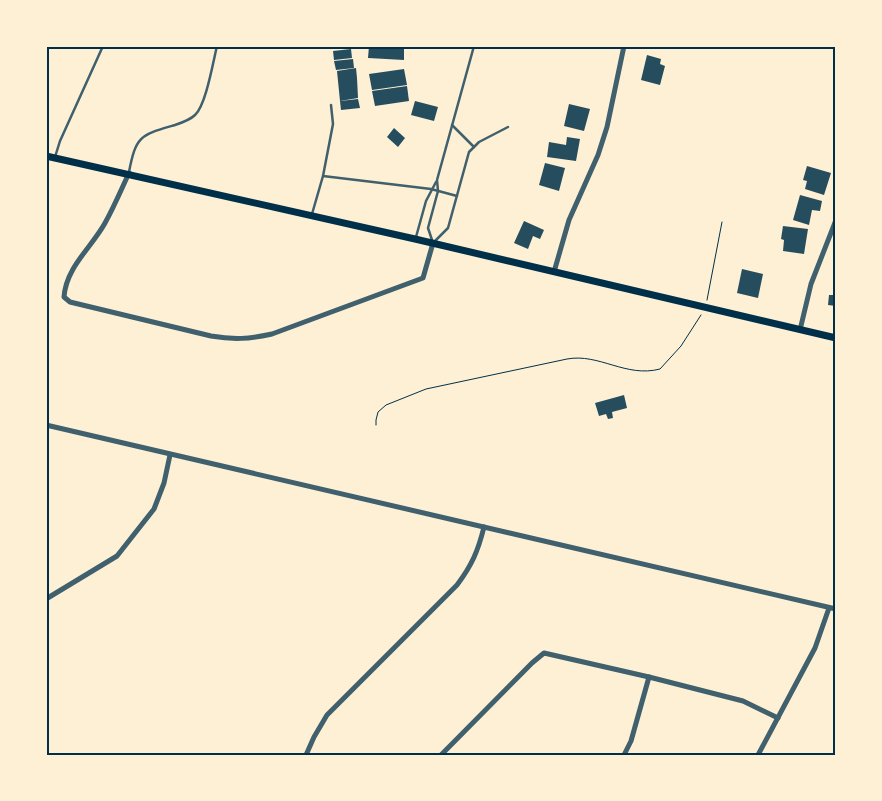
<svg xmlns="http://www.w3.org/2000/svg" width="882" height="801" font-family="Lato,sans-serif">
  <rect width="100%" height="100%" fill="#fdf0d5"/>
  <g fill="#264d5e">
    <path d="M369 46H404V60L368 58Z"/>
    <path d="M351 49 352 58 334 60 333 51Z"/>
    <path d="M647 55 661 59 660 64 665 66 660 85 641 80Z"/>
    <path d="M353 59 354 68 336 70 334 61Z"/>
    <path d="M356 68 357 78 341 80 357 78 358 98 340 101 337 71Z"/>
    <path d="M404 69 407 85 372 90 369 74Z"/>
    <path d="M407 86 409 101 375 106 372 91Z"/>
    <path d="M358 99 360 108 341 110 340 101Z"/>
    <path d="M415 101 438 107 434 121 411 115Z"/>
    <path d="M569 104 590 109 584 131 564 126Z"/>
    <path d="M394 128 405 138 398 147 387 137Z"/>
    <path d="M567 137 580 139 576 161 547 157 549 142 566 145Z"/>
    <path d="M545 163 565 168 559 191 539 185Z"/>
    <path d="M807 166 831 173 824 195 805 189 807 181 803 180Z"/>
    <path d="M800 195 822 201 820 211 812 210 809 225 793 220Z"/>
    <path d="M524 221 544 230 540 239 533 236 528 249 514 243Z"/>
    <path d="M783 226 808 229 804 254 783 251 784 240 781 239Z"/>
    <path d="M742 269 763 274 758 298 737 293Z"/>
    <path d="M829 295H836V306L828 305Z"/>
    <path d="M624 395 627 408 612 412 613 418 608 419 606 414 599 416 595 403Z"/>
  </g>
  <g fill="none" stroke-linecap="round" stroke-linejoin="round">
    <g stroke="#003049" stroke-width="1">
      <path d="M707 300 722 222"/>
      <path d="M376 425V420L378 412 386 405 426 389 567 359C599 353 626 378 660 369L681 346 701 315"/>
    </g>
    <g stroke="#3f606c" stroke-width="2.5">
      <path d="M474 46 437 180 438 191 428 228 433 243 448 228 469 152 479 142 508 127"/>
      <path d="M452 125 474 147"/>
      <path d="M55 157 60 141 103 46"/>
      <path d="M129 172C136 135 141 135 175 125 181 123 190 120 195 115 206 105 213 62 217 46"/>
      <path d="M323 176 431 189 457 196"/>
      <path d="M312 214 323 176 333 124 331 105"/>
      <path d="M416 237 426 201 436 182"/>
    </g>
    <g stroke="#3f606c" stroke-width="5">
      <path d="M129 173C121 190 114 207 105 223 92 247 66 267 64 297L70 302 211 336C234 340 249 339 272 334L423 278 433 243"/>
      <path d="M554 272 569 220 598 155 607 127 624 46"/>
      <path d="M800 330 811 284 836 220"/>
      <path d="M46 425 836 609"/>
      <path d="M46 599 117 556 154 509 164 483 170 455"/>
      <path d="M306 755 314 737 327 715 457 585C472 565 478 551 484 527"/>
      <path d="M441 755 532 663 544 653 649 677 743 701 778 718"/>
      <path d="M624 755 631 741 649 677"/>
      <path d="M758 755 815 648 829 608"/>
    </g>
    <path stroke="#003049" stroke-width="7" d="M46 156 415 239 836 338"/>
  </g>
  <rect width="882" height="801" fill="none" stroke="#fdf0d5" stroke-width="95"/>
  <rect x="48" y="48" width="786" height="706" fill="none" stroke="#003049" stroke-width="2"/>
</svg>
